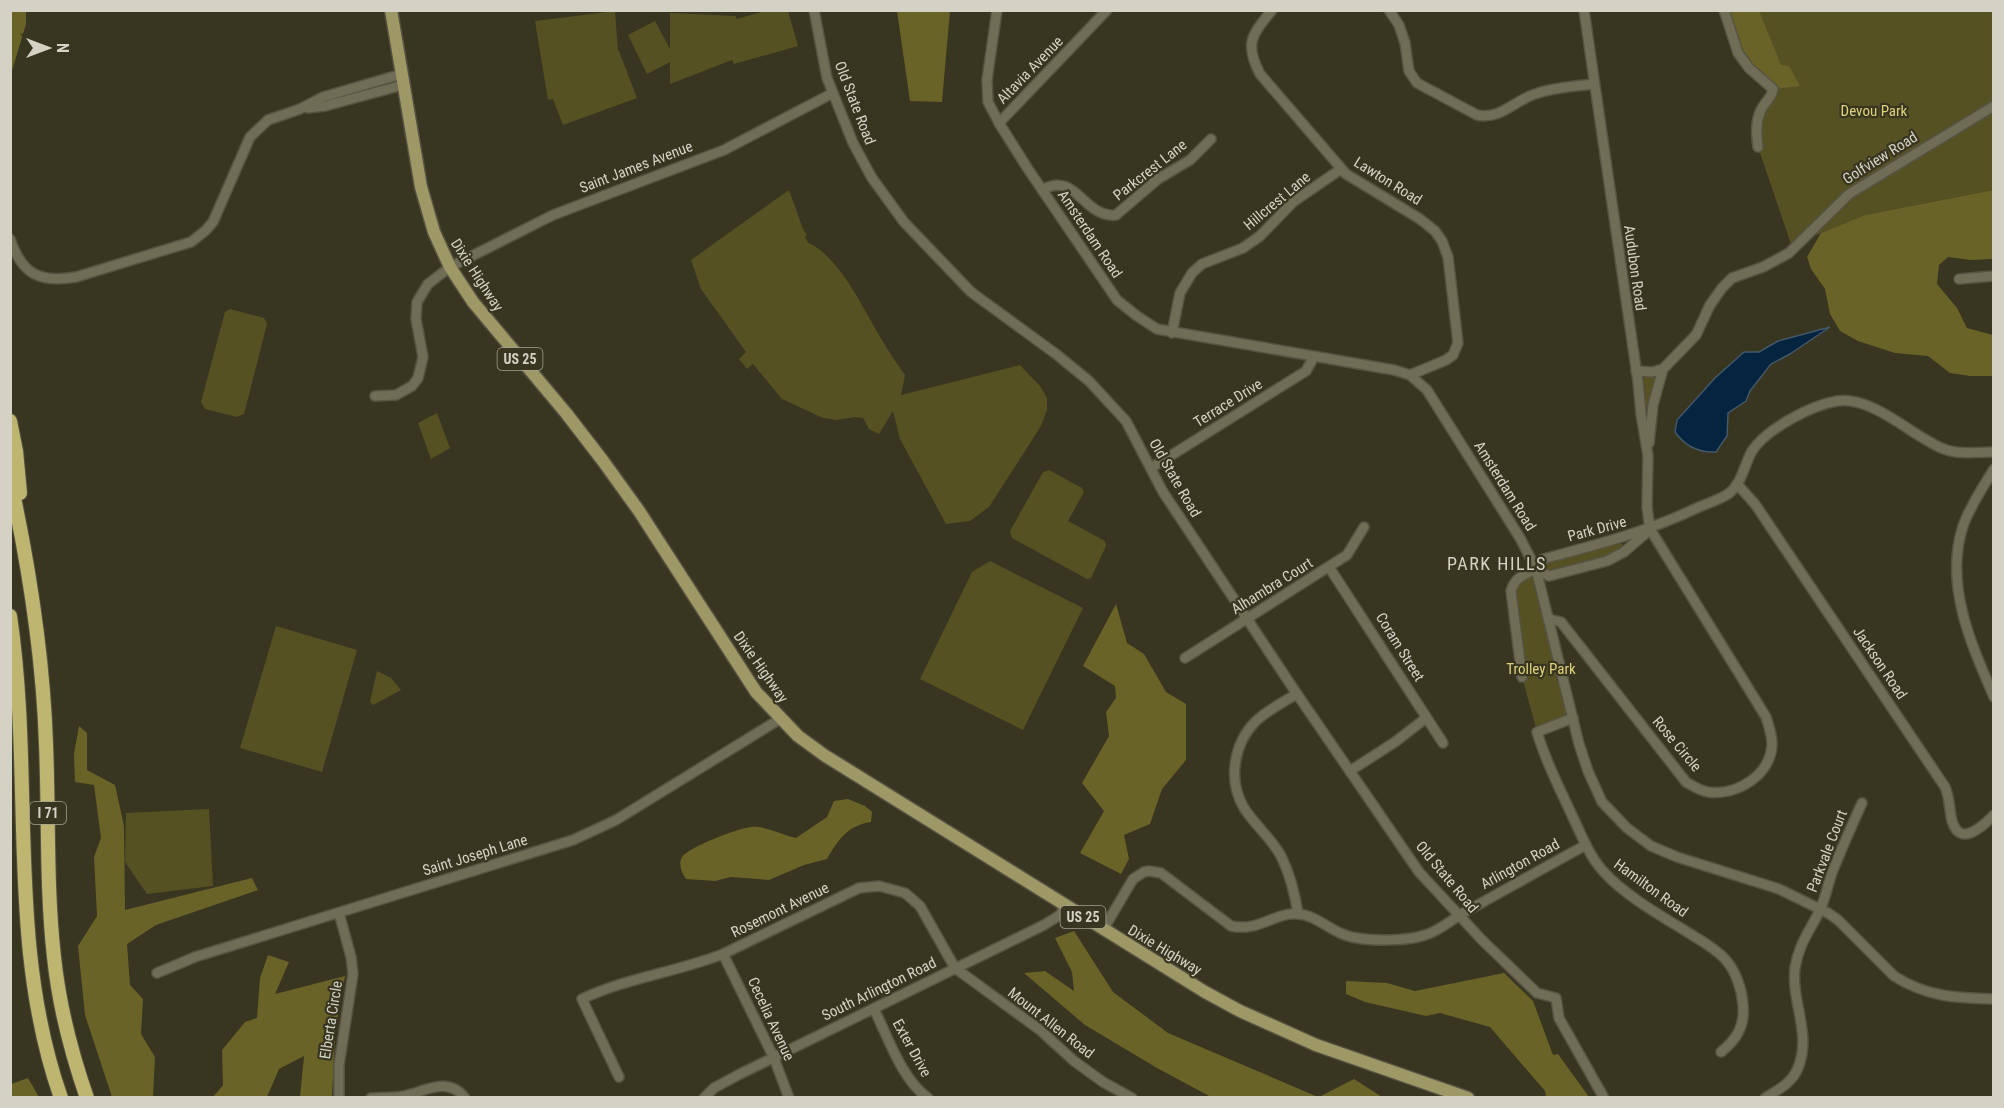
<svg xmlns="http://www.w3.org/2000/svg" width="2004" height="1108" font-family="'Roboto Condensed',sans-serif">
  <rect width="100%" height="100%" fill="#383520"/>
  <g fill="#565123">
    <path d="M615 11 618 51H619L637 98 563 125 553 99 548 100 535 21Z"/>
    <path d="M766 11H788L798 46 734 64 732 60 670 84V62L647 74 628 35 655 21 670 49V13L736 16V19Z"/>
    <path d="M1724 11H1993V190L1865 215 1804 240 1793 250 1758 147 1757 120 1772 95Z"/>
    <path d="M789 190 803 229 807 235 805 236 808 243C839 255 865 312 882 340 889 352 897 364 905 375L901 395 1020 365 1040 386 1047 398V410L1041 426 989 507 970 521 946 524 900 439 893 411 879 434 869 429 863 418 854 417 837 420 823 418 782 399 753 364 747 369 739 359 746 352 701 289 691 260Z"/>
    <path d="M230 309 264 318 267 324 244 414 237 417 205 409 201 402 225 312Z"/>
    <path d="M1652 375 1656 380 1650 407H1648L1645 406 1642 381 1645 376Z"/>
    <path d="M437 413 450 448 431 459 418 423Z"/>
    <path d="M1049 470 1082 488 1084 492 1068 521 1105 541 1106 546 1091 578 1087 579 1012 538 1010 531 1043 472Z"/>
    <path d="M1620 542 1623 545 1622 548 1612 555 1552 573 1543 569 1542 566 1547 562Z"/>
    <path d="M990 561 1083 608 1023 730 920 679 972 572Z"/>
    <path d="M1536 569 1573 718 1537 732 1521 673 1513 584Z"/>
    <path d="M276 626 357 650 322 772 240 748Z"/>
    <path d="M377 671 391 678 401 690 373 705 370 702Z"/>
    <path d="M209 809 213 886 147 894 125 862 126 813Z"/>
  </g>
  <g fill="#6a6328">
    <path d="M11 10 26 11V24L11 74Z"/>
    <path d="M897 11H950L942 102 910 101Z"/>
    <path d="M1730 11H1759L1781 65 1789 66 1800 86 1773 89 1740 55Z"/>
    <path d="M1993 190V259L1970 260 1948 257 1939 265 1937 284 1957 308 1967 328 1993 335V376H1970L1950 373 1928 356 1895 353 1858 341 1840 331 1830 314 1825 289 1811 269 1807 257 1821 233 1865 215Z"/>
    <path d="M1116 604 1127 643 1144 654 1166 692 1186 704V760L1162 789 1150 824 1124 835 1129 859 1121 874 1080 853 1104 811 1082 783 1109 736 1106 712 1116 698 1115 686 1083 666Z"/>
    <path d="M79 726 87 733V770L115 785 124 826 125 910 252 878 258 890 156 925 127 944 130 985 143 999 141 1034 155 1057 153 1097H112L85 1015 78 946 97 916 94 857 101 838 94 785 75 782 74 754Z"/>
    <path d="M848 799 865 806 872 812 871 822C848 825 838 840 827 859L804 865 769 880 731 877 715 881 686 879C682 873 678 864 682 857 689 847 738 828 751 827 762 825 784 835 796 838L827 817 834 801Z"/>
    <path d="M1074 931 1113 992 1168 1033 1318 1097H1211L1157 1068 1085 1025 1024 973 1045 971 1074 991 1072 972 1055 938Z"/>
    <path d="M268 955 289 962 275 994 345 976 335 1033 332 1097H300L304 1056 279 1069 267 1097H213L223 1085 222 1050 245 1022 257 1018 260 978Z"/>
    <path d="M1504 973 1533 1001 1553 1055 1558 1054 1589 1097H1546L1545 1091 1490 1027 1440 1013 1426 1016 1365 1002 1346 994V981L1387 983 1415 991Z"/>
    <path d="M28 1078 39 1097H11V1084Z"/>
    <path d="M1354 1079 1382 1097H1319Z"/>
  </g>
  <path fill="#052440" stroke="#435868" stroke-width="1.5" d="M1830 327 1790 354 1771 364 1750 391 1746 401 1728 413 1727 436 1716 452C1698 453 1685 446 1675 432L1677 420 1715 378 1744 352H1759L1778 341Z"/>
  <g fill="none" stroke-linecap="round" stroke-linejoin="round">
    <defs>
      <g id="minor">
        <path d="M814 10 827 78 853 143 872 178 904 222 971 292 1056 354 1089 381 1126 421 1163 492 1297 694 1419 872 1482 940 1537 993 1556 998 1559 1018 1604 1098"/>
        <path d="M997 10 987 80 988 102 999 123 1028 169 1117 300 1137 316 1157 329 1394 370 1410 375 1427 390 1520 538 1536 569 1579 744 1588 771 1602 802 1627 828 1651 846 1677 857 1779 889 1828 913 1838 920 1894 976C1927 997 1956 998 1994 999"/>
        <path d="M1272 10C1252 35 1244 43 1260 74L1346 174 1420 219 1435 231 1442 241 1448 257 1458 343 1453 355 1446 360 1410 375"/>
        <path d="M1389 10 1399 25 1405 43 1409 71 1417 83 1477 115C1502 120 1515 99 1538 93 1556 87 1575 86 1594 84"/>
        <path d="M1724 10 1738 53 1749 68 1773 89C1772 96 1768 99 1764 105 1755 117 1756 133 1758 147"/>
        <path d="M308 108 325 106 403 85"/>
        <path d="M999 123 1107 10"/>
        <path d="M1042 190C1076 170 1083 218 1116 215L1158 179 1190 160 1211 139"/>
        <path d="M10 239C22 275 40 283 76 277L191 242 205 231 213 222 250 137 268 120 300 109 323 97 402 74"/>
        <path d="M1959 279 1994 276"/>
        <path d="M1172 333 1180 293 1192 273 1202 264 1243 248 1260 236 1293 202 1341 169"/>
        <path d="M1636 371 1652 372 1663 369"/>
        <path d="M375 396 396 395 412 386 418 378 423 357 416 319 417 302 428 284 450 267 553 215 724 150 833 93"/>
        <path d="M1649 443 1653 405 1663 369 1696 335 1710 305 1722 288 1732 278 1763 267 1789 253 1849 194 1994 106"/>
        <path d="M1151 468 1306 371 1314 357"/>
        <path d="M1994 469C1983 487 1970 506 1963 526 1944 584 1971 644 1994 697"/>
        <path d="M1737 484 1755 504 1945 787C1950 798 1949 809 1952 821 1960 848 1983 826 1994 815"/>
        <path d="M1329 567 1443 743"/>
        <path d="M1536 569 1543 559C1599 544 1647 532 1699 507 1708 503 1719 500 1728 494 1742 484 1744 465 1752 451 1766 429 1812 405 1837 401 1874 396 1911 436 1944 449 1959 455 1977 452 1994 452"/>
        <path d="M1536 569 1549 576 1607 561 1624 552 1646 533"/>
        <path d="M1549 619 1561 622 1686 782C1693 786 1700 791 1708 792 1737 796 1771 775 1772 744 1772 735 1769 726 1766 717L1650 529 1647 507 1648 456 1641 414 1638 382 1584 10"/>
        <path d="M1185 658 1347 555 1364 527"/>
        <path d="M1522 677 1511 591C1515 577 1524 575 1536 569"/>
        <path d="M1297 694C1283 702 1266 711 1255 722 1233 745 1228 781 1244 808 1255 825 1271 838 1281 856 1290 874 1295 894 1298 914"/>
        <path d="M1573 718 1537 732C1545 760 1558 785 1570 811 1580 831 1588 855 1603 871 1622 893 1659 915 1684 930 1698 939 1714 947 1725 959 1736 971 1742 990 1743 1005 1745 1026 1737 1039 1721 1052"/>
        <path d="M1350 771 1395 742 1426 718"/>
        <path d="M339 913 351 957 353 974 339 1065V1098"/>
        <path d="M1103 930 1133 879 1144 872 1149 871 1161 873 1231 926C1260 932 1274 912 1298 914 1318 915 1335 936 1357 938 1375 941 1408 941 1425 935 1440 931 1452 919 1465 912 1505 890 1545 867 1586 845"/>
        <path d="M723 954 774 1058 789 1098"/>
        <path d="M157 973 195 957 573 840 616 820 780 719"/>
        <path d="M874 1009C888 1037 902 1080 928 1098"/>
        <path d="M619 1077 582 999C626 978 677 972 723 954L859 888 879 886 905 893 920 906 955 968 1040 1030 1074 1061 1103 1082 1132 1098"/>
        <path d="M371 1098C382 1097 394 1098 404 1096 426 1091 448 1076 465 1098"/>
        <path d="M704 1098 714 1088 740 1074 1044 925 1060 915 1065 906"/>
        <path d="M1765 1098C1778 1090 1792 1083 1798 1068 1812 1034 1791 1002 1795 968 1799 943 1810 931 1820 910 1826 897 1828 883 1833 870 1842 848 1852 825 1862 803"/>
      </g>
      <path id="major" d="M391 10 421 187 434 232 450 267 473 302 566 413 603 461 639 511 756 692 798 736 824 755 1205 992 1240 1011 1316 1045 1468 1098"/>
      <g id="highway">
        <path d="M10 421 16 451 20 493"/>
        <path d="M10 479C29 566 43 654 46 744 49 814 46 886 54 957 59 1005 71 1052 87 1098"/>
        <path d="M10 616C34 777 6 942 61 1098"/>
      </g>
    </defs>
    <use href="#minor" stroke="#555341" stroke-width="12"/>
    <use href="#major" stroke="#555341" stroke-width="15"/>
    <use href="#highway" stroke="#555341" stroke-width="16"/>
    <use href="#minor" stroke="#6f6d56" stroke-width="9"/>
    <use href="#major" stroke="#9e9866" stroke-width="12"/>
    <use href="#highway" stroke="#bdb570" stroke-width="14"/>
  </g>
  <g text-anchor="middle" dominant-baseline="central" stroke-width="4.5" stroke-linejoin="round" paint-order="stroke">
    <g fill="#383520" stroke="#a5a394" stroke-width="1.5">
      <rect x="497.5" y="348" width="45" height="22" rx="4.5"/>
      <rect x="30" y="802" width="36" height="22" rx="4.5"/>
      <rect x="1060.5" y="906" width="45" height="22" rx="4.5"/>
    </g>
    <g font-size="14" font-weight="bold" fill="#d4d2c5">
      <text x="520" y="359">US 25</text>
      <text x="48" y="813">I 71</text>
      <text x="1083" y="917">US 25</text>
    </g>
    <g font-size="15" fill="#d4d2c5" stroke="#383520">
      <text transform="translate(1030 70) rotate(-46)">Altavia Avenue</text>
      <text transform="translate(855 103) rotate(69)">Old State Road</text>
      <text transform="translate(1880 158) rotate(-32)">Golfview Road</text>
      <text transform="translate(636 167) rotate(-21)">Saint James Avenue</text>
      <text transform="translate(1150 170) rotate(-38)">Parkcrest Lane</text>
      <text transform="translate(1388 181) rotate(32)">Lawton Road</text>
      <text transform="translate(1277 201) rotate(-40)">Hillcrest Lane</text>
      <text transform="translate(1090 234) rotate(56)">Amsterdam Road</text>
      <text transform="translate(1635 268) rotate(82)">Audubon Road</text>
      <text transform="translate(477 275) rotate(57)">Dixie Highway</text>
      <text transform="translate(1228 403) rotate(-32)">Terrace Drive</text>
      <text transform="translate(1175 478) rotate(60)">Old State Road</text>
      <text transform="translate(1505 486) rotate(58)">Amsterdam Road</text>
      <text transform="translate(1597 529) rotate(-15)">Park Drive</text>
      <text transform="translate(1272 586) rotate(-32)">Alhambra Court</text>
      <text transform="translate(1400 647) rotate(58)">Coram Street</text>
      <text transform="translate(1880 663) rotate(56)">Jackson Road</text>
      <text transform="translate(761 667) rotate(55)">Dixie Highway</text>
      <text transform="translate(1677 744) rotate(50)">Rose Circle</text>
      <text transform="translate(1827 851) rotate(-69)">Parkvale Court</text>
      <text transform="translate(475 855) rotate(-17)">Saint Joseph Lane</text>
      <text transform="translate(1520 864) rotate(-29)">Arlington Road</text>
      <text transform="translate(1447 877) rotate(50)">Old State Road</text>
      <text transform="translate(1651 888) rotate(36)">Hamilton Road</text>
      <text transform="translate(780 910) rotate(-26)">Rosemont Avenue</text>
      <text transform="translate(1165 950) rotate(31)">Dixie Highway</text>
      <text transform="translate(879 989) rotate(-26)">South Arlington Road</text>
      <text transform="translate(771 1019) rotate(65)">Cecelia Avenue</text>
      <text transform="translate(331 1020) rotate(-81)">Elberta Circle</text>
      <text transform="translate(1051 1023) rotate(38)">Mount Allen Road</text>
      <text transform="translate(912 1048) rotate(61)">Exter Drive</text>
    </g>
    <g font-size="15" fill="#dfd47c" stroke="#383520">
      <text x="1874" y="111">Devou Park</text>
      <text x="1541" y="669">Trolley Park</text>
    </g>
    <g font-size="18" letter-spacing="1.5" fill="#d4d2c5" stroke="#383520">
      <text x="1497" y="563">PARK HILLS</text>
    </g>
  </g>
  <rect width="2004" height="1108" fill="none" stroke="#d4d2c5" stroke-width="24"/>
  <g transform="translate(48 48) rotate(90)" stroke="#383520" stroke-width="4.5" paint-order="stroke">
  <path d="M0-4.5L10 22L0 15L-10 22Z" fill="#d4d2c5"/>
  <text y="-9" font-size="16" font-weight="bold" text-anchor="middle" fill="#d4d2c5">N</text>
  </g>
</svg>
